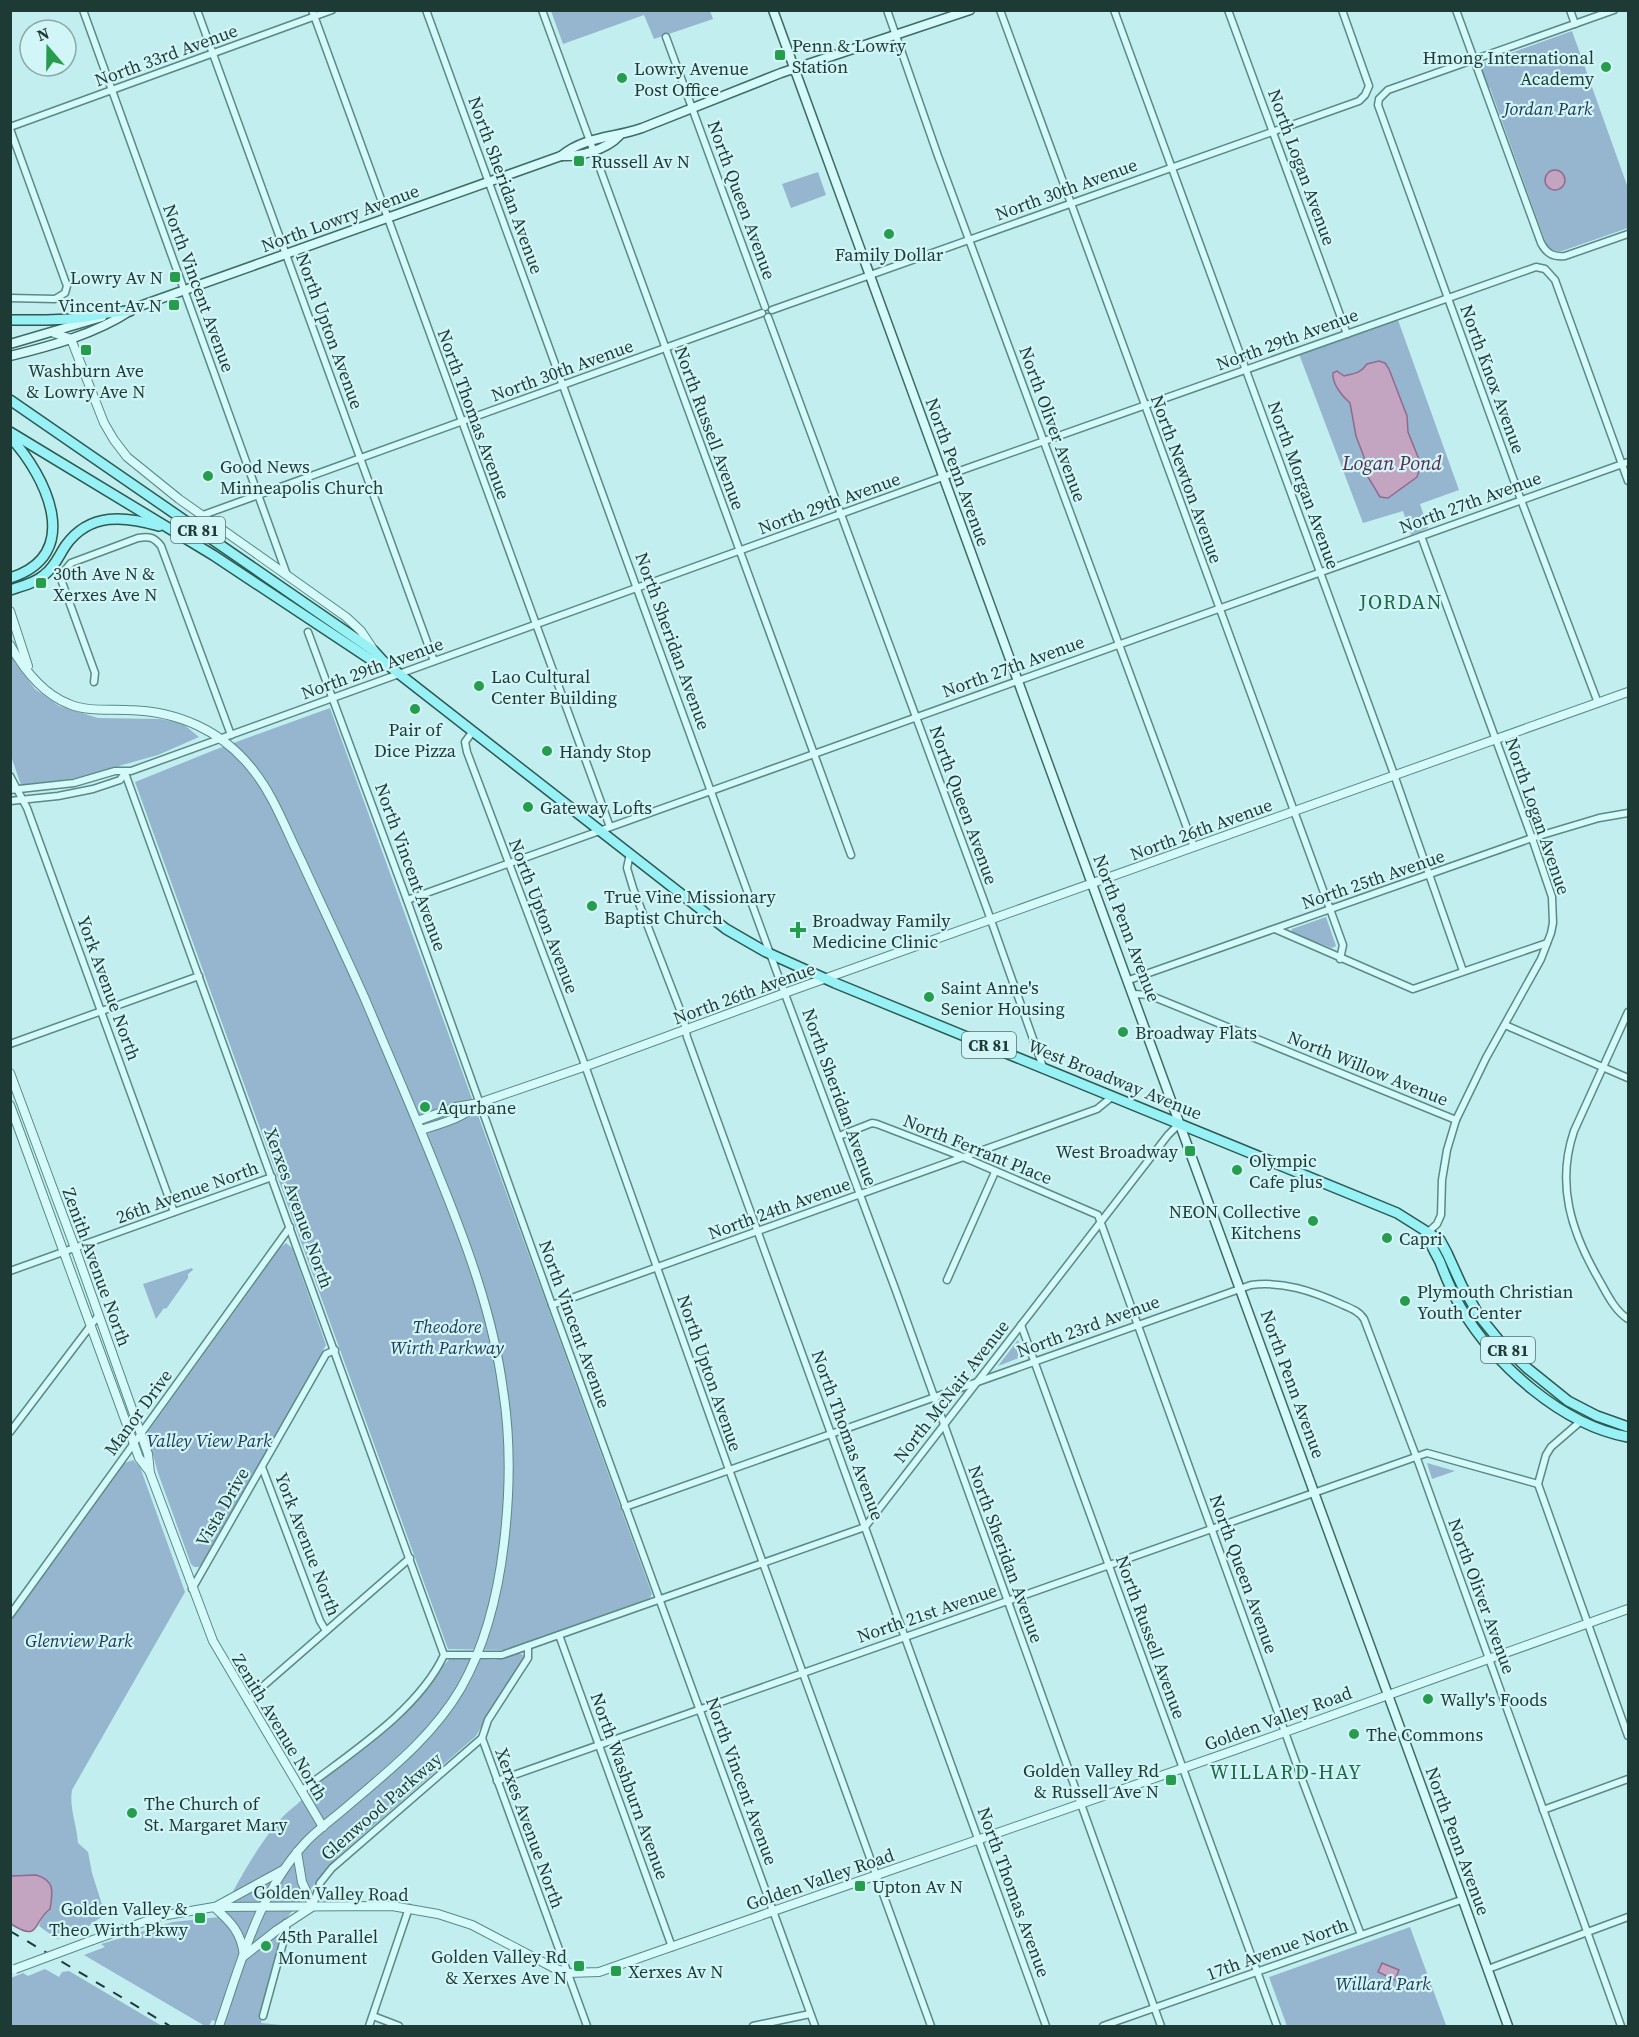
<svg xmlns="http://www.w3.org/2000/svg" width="1639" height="2037" font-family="'Source Serif 4',serif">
  <rect width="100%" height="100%" fill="#c2eef0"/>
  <g fill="#96b5cf">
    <path d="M551 11H710L713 19 654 39 644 15 563 44Z"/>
    <path d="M1572 31 1628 188V228L1562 251C1556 251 1552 251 1547 246L1490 88 1487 86 1480 68 1483 63Z"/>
    <path d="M818 172 826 195 791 208 782 184Z"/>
    <path d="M1398 320 1459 490 1420 504 1428 528 1411 535 1403 511 1363 523 1299 354Z"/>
    <path d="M10 649 15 663 35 689 59 706 98 718 160 719 182 723 199 737 158 755 76 778 21 785 11 756Z"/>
    <path d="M330 708 652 1594 650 1598 504 1650 448 1649 135 782 217 749Z"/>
    <path d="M1326 917 1336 946 1332 948 1291 933 1292 929Z"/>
    <path d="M286 1243 292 1248 326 1345 203 1563 199 1567H194L191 1564 158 1473 147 1433 281 1247Z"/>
    <path d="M192 1268 193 1270 188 1274V1278L166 1309 164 1308 156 1319 143 1284Z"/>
    <path d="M1018 1340 1024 1356 998 1366Z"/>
    <path d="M133 1460 140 1467 185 1592 72 1790C69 1808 77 1825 78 1843L88 1852 92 1873 105 1914 81 1932 57 1939 39 1926 43 1914 46 1879 36 1875 23 1877 11 1899V1621L125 1463Z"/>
    <path d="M1427 1463 1455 1471 1432 1479Z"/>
    <path d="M520 1653 524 1656C514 1685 490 1710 476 1736L336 1858 285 1920 270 1980 259 2014 263 2016 261 2023 291 2026H215L217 2022 212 2020 209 2026H205L84 1955 105 1947 101 1944 173 1922 219 1917C237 1884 254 1851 278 1822 289 1809 305 1800 314 1786 349 1758 386 1732 416 1700 424 1692 446 1660 451 1658L495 1660Z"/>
    <path d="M1410 1927 1446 2025 1287 2026 1269 1977Z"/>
    <path d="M45 1969 59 1977 62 1972 69 1971 162 2026H11V1978L23 1973 28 1976Z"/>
  </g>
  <g fill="#c3a5c1" stroke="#916b8e" stroke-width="1.5">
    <circle cx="1555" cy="180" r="10"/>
    <path d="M1379 361 1385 363 1389 369 1407 416 1408 432 1418 457 1420 468 1417 477 1388 498 1380 497 1368 477 1364 457 1356 436 1350 403C1342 396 1332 384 1333 373L1337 371 1344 376C1354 373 1360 374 1367 364Z"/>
    <path d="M36 1875C55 1880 53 1892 50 1909 32 1922 41 1943 11 1924V1876Z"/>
    <path d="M1382 1963 1399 1970 1395 1980 1378 1972Z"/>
  </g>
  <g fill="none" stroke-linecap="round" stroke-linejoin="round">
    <defs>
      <g id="minor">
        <path d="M83 10 287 575"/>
        <path d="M197 10 434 661"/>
        <path d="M312 10 610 827"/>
        <path d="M426 10 776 970 896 1291 1161 2026"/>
        <path d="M542 10 851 855"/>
        <path d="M887 10 938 156 1194 847"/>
        <path d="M1000 10 1330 909 1343 945 1340 959"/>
        <path d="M1114 10 1391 766 1463 971"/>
        <path d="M1228 10 1347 334"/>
        <path d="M1456 10 1541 243C1547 254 1553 257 1565 256L1628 234"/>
        <path d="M1570 10 1575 24"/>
        <path d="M666 37 765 307"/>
        <path d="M10 127 332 10"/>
        <path d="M10 129 67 286 65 293 55 299 10 298"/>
        <path d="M772 310 1359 101 1365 95 1369 86 1342 10"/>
        <path d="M768 317 987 909 1043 1067"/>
        <path d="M203 515 762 313"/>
        <path d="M1421 536 1532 838 1552 897 1553 923 1551 933 1541 959 1486 1058 1456 1120 1447 1150 1442 1180 1441 1215 1437 1224 1427 1233"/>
        <path d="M308 632 407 900 552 1305 815 2026"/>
        <path d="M94 682 95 673 62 582 61 575 71 563 138 538C149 536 154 537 161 546L231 735"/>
        <path d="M1598 703 1521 500 1378 105 1379 99 1388 90 1614 10"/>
        <path d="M473 731 465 742 467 752 582 1057 727 1464 931 2026"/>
        <path d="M125 773 444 1655"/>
        <path d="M10 776 27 808 174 1212"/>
        <path d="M10 790 74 783 115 771H131L951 474 1536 267 1545 269 1555 280 1628 481"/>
        <path d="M10 801 58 796 93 789 120 780 125 773"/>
        <path d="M630 854 627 868 633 888 684 1020 687 1037 1046 2026"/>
        <path d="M407 900 1628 462"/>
        <path d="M1275 929 1413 989 1547 943"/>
        <path d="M1129 980 1532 838 1599 818 1628 813"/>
        <path d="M1134 994 1149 995 1456 1120"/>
        <path d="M1628 1012 1574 1131C1556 1184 1571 1231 1598 1278 1606 1292 1614 1310 1628 1319"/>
        <path d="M1505 1025 1628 1078"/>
        <path d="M10 1044 199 976"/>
        <path d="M839 1136 872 1123 877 1124 963 1157 1098 1215 1303 1782 1361 1935"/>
        <path d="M10 1271 272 1177"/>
        <path d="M947 1280 995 1172"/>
        <path d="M552 1305 1097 1109 1113 1096"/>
        <path d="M1021 1325 1277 2026"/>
        <path d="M1581 1421 1551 1447 1546 1455 1538 1484 1628 1736"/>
        <path d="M10 1432 98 1316"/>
        <path d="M262 1467 320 1621 326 1631"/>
        <path d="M625 1507 1251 1285C1283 1281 1312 1291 1341 1304 1350 1308 1359 1311 1364 1319L1419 1464 1621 2026"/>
        <path d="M192 1589 326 1354 335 1350"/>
        <path d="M10 1615 290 1227"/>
        <path d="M559 1635 672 1947"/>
        <path d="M528 1646V1658L488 1720 482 1738 587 2026"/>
        <path d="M444 1655H502L865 1527 1168 1135 1180 1123"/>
        <path d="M249 1703 254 1694 410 1558"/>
        <path d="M497 1781 1427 1453 1538 1484"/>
        <path d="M301 1791C349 1754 418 1711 444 1655"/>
        <path d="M1543 1810 1628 1779"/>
        <path d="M313 1906 320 1883 332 1868 482 1738"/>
        <path d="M1488 1969 1628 1917"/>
        <path d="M263 2016 286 1932V1923"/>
        <path d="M373 2016 399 2026"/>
        <path d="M369 2026 409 1908"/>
        <path d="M753 2026 810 2014"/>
        <path d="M1103 2026 1461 1900"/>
      </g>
      <g id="tertiary">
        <path d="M54 333 71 339 104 423 114 440 127 457 179 499 346 617 361 631 373 649"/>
        <path d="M10 611 28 666"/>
        <path d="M10 645C23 668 43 694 69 704 88 712 108 709 128 710 177 711 222 730 253 770 274 796 286 830 301 860 322 906 344 952 365 999 389 1056 414 1113 437 1171 466 1242 493 1314 503 1390 511 1441 510 1492 504 1543 498 1594 486 1644 461 1688 432 1738 386 1773 343 1810 330 1821 316 1831 305 1843 258 1894 241 1963 219 2026"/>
        <path d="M10 1073 75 1248 148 1454 150 1473 213 1641 323 1827"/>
        <path d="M10 1105 139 1458 149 1471"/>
        <path d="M417 1121 456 1107 479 1103 592 1064 793 990 1628 692"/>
        <path d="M421 1130C440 1124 464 1118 479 1103"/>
        <path d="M297 1852 302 1882 313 1906"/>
        <path d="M217 1906 283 1870"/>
        <path d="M214 1907C231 1922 241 1932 244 1955"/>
        <path d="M93 1940 161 1916 214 1907 392 1906 438 1914 472 1925 554 1968 568 1973 599 1972 1235 1750 1628 1609"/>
        <path d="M244 1956 277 1930 312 1907"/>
      </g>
      <g id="secondary">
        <path d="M773 10C1018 683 1267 1353 1508 2026"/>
        <path d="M561 156C579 157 606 150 619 136"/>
        <path d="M123 312 561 156C585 136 614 138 642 128L781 73 970 10"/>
        <path d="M10 344 102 317"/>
        <path d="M10 356C51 346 95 334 130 311"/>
      </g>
      <g id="primary">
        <path d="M10 320C33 320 56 321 78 318 96 316 112 311 130 311"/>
        <path d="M10 400 374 651 384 662 726 929 766 952 835 983 1397 1213 1440 1240 1447 1253 1462 1286 1480 1317 1502 1344 1527 1368 1568 1401 1597 1416 1628 1427"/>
        <path d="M10 432 213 555 370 659 384 662"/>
        <path d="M10 437C47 477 84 555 10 578"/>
        <path d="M10 590C22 586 35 583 44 575 55 567 59 555 66 545 90 512 125 516 159 526"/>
        <path d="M1426 1233C1430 1244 1435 1252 1440 1262 1446 1278 1453 1294 1461 1308 1495 1365 1562 1425 1628 1437"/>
      </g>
    </defs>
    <use href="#minor" stroke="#588b84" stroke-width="9"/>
    <use href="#tertiary" stroke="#588b84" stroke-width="10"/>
    <use href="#secondary" stroke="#3c6d65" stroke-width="11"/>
    <use href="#primary" stroke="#2d5950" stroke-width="12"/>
    <use href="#minor" stroke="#d6f9fa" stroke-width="6"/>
    <use href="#tertiary" stroke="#d6f9fa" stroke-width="8"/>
    <use href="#secondary" stroke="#d6f9fa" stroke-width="8"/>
    <use href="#primary" stroke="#98f2f5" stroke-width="9"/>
    <path stroke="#1d3a35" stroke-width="2" stroke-dasharray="10 10" stroke-linecap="butt" d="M10 1931 170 2026"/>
    <defs>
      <path id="tertiary-bridge" d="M15 1969 93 1940"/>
    </defs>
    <use href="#tertiary-bridge" stroke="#588b84" stroke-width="10" stroke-linecap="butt"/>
    <use href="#tertiary-bridge" stroke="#d6f9fa" stroke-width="8"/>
  </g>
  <g fill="#269d4d" stroke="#d2f5f7" stroke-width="2">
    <rect x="774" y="49" width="12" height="12" rx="3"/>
    <circle cx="1606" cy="67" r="6"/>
    <circle cx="622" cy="78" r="6"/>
    <rect x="573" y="155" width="12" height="12" rx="3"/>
    <circle cx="889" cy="234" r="6"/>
    <rect x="169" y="271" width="12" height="12" rx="3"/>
    <rect x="168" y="299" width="12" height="12" rx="3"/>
    <rect x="80" y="344" width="12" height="12" rx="3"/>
    <circle cx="208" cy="476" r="6"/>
    <rect x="35" y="577" width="12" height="12" rx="3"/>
    <circle cx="479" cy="686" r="6"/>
    <circle cx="415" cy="709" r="6"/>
    <circle cx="547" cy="751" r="6"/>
    <circle cx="528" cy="807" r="6"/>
    <circle cx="592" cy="906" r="6"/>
    <path d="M795 921h6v6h6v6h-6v6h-6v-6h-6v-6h6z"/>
    <circle cx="929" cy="997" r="6"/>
    <circle cx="1123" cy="1032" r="6"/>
    <circle cx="425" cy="1107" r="6"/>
    <rect x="1184" y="1145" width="12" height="12" rx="3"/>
    <circle cx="1237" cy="1170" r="6"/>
    <circle cx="1313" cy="1221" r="6"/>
    <circle cx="1387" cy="1238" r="6"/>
    <circle cx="1405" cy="1301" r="6"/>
    <circle cx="1428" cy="1699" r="6"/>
    <circle cx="1354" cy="1734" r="6"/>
    <rect x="1165" y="1774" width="12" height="12" rx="3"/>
    <circle cx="132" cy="1813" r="6"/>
    <rect x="854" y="1880" width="12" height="12" rx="3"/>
    <rect x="194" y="1912" width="12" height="12" rx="3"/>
    <circle cx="266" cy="1946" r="6"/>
    <rect x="573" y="1960" width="12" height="12" rx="3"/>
    <rect x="610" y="1965" width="12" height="12" rx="3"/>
  </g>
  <g text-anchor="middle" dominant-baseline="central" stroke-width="4.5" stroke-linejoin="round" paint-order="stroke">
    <g fill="#d2f5f7" stroke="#53726f" stroke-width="1.5">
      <rect x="171" y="517" width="54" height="26" rx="4.5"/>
      <rect x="962" y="1032" width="54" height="26" rx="4.5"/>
      <rect x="1481" y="1337" width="54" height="26" rx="4.5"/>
    </g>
    <g font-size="16" font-weight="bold" fill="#1d3a35">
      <text x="198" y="530">CR 81</text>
      <text x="989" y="1045">CR 81</text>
      <text x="1508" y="1350">CR 81</text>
    </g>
    <g font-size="18" fill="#1d3a35" stroke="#d2f5f7" text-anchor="start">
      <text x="792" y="45">Penn &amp; Lowry<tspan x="792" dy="21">Station</tspan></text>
      <text x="1594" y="57" text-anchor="end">Hmong International<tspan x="1594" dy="21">Academy</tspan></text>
      <text x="634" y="68">Lowry Avenue<tspan x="634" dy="21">Post Office</tspan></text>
      <text x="591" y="161">Russell Av N</text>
      <text x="889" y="254" text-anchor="middle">Family Dollar</text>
      <text x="163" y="277" text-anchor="end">Lowry Av N</text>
      <text x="162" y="305" text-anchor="end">Vincent Av N</text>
      <text x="86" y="370" text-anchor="middle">Washburn Ave<tspan x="86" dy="21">&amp; Lowry Ave N</tspan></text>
      <text x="220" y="466">Good News<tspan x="220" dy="21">Minneapolis Church</tspan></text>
      <text x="53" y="573">30th Ave N &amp;<tspan x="53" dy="21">Xerxes Ave N</tspan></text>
      <text x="491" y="676">Lao Cultural<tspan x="491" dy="21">Center Building</tspan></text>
      <text x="415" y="729" text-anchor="middle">Pair of<tspan x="415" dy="21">Dice Pizza</tspan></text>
      <text x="559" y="751">Handy Stop</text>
      <text x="540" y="807">Gateway Lofts</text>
      <text x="604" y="896">True Vine Missionary<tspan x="604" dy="21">Baptist Church</tspan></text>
      <text x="812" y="920">Broadway Family<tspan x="812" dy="21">Medicine Clinic</tspan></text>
      <text x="941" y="987">Saint Anne's<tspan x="941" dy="21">Senior Housing</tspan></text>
      <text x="1135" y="1032">Broadway Flats</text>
      <text x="437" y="1107">Aqurbane</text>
      <text x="1178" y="1151" text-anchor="end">West Broadway</text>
      <text x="1249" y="1160">Olympic<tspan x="1249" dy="21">Cafe plus</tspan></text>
      <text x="1301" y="1211" text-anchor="end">NEON Collective<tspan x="1301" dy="21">Kitchens</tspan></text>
      <text x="1399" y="1238">Capri</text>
      <text x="1417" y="1291">Plymouth Christian<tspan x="1417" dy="21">Youth Center</tspan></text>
      <text x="1440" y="1699">Wally's Foods</text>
      <text x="1366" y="1734">The Commons</text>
      <text x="1159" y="1770" text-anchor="end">Golden Valley Rd<tspan x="1159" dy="21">&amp; Russell Ave N</tspan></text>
      <text x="144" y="1803">The Church of<tspan x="144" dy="21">St. Margaret Mary</tspan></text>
      <text x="872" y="1886">Upton Av N</text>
      <text x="188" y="1908" text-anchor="end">Golden Valley &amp;<tspan x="188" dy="21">Theo Wirth Pkwy</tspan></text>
      <text x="278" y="1936">45th Parallel<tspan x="278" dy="21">Monument</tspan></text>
      <text x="567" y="1956" text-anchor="end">Golden Valley Rd<tspan x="567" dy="21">&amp; Xerxes Ave N</tspan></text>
      <text x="628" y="1971">Xerxes Av N</text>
    </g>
    <g font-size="18" fill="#1d3a35" stroke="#d2f5f7">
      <text transform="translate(166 55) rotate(-20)">North 33rd Avenue</text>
      <text transform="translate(1302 167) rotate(70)">North Logan Avenue</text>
      <text transform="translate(506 185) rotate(70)">North Sheridan Avenue</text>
      <text transform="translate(1066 189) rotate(-20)">North 30th Avenue</text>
      <text transform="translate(742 200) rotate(70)">North Queen Avenue</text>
      <text transform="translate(340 218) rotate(-20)">North Lowry Avenue</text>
      <text transform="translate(199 288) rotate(70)">North Vincent Avenue</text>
      <text transform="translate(330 331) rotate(70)">North Upton Avenue</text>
      <text transform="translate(1287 339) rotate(-20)">North 29th Avenue</text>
      <text transform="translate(562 370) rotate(-20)">North 30th Avenue</text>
      <text transform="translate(1493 379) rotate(70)">North Knox Avenue</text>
      <text transform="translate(474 414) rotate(70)">North Thomas Avenue</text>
      <text transform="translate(1053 424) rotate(70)">North Oliver Avenue</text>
      <text transform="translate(710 428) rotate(70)">North Russell Avenue</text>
      <text transform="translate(958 472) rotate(70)">North Penn Avenue</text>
      <text transform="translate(1187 479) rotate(70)">North Newton Avenue</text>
      <text transform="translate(1304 485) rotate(70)">North Morgan Avenue</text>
      <text transform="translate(1470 502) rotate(-20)">North 27th Avenue</text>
      <text transform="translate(829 503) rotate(-20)">North 29th Avenue</text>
      <text transform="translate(673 641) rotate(70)">North Sheridan Avenue</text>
      <text transform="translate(1013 666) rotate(-20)">North 27th Avenue</text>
      <text transform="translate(372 668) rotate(-20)">North 29th Avenue</text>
      <text transform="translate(964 805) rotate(70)">North Queen Avenue</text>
      <text transform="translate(1538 816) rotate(71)">North Logan Avenue</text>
      <text transform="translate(1201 829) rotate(-20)">North 26th Avenue</text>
      <text transform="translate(411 867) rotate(70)">North Vincent Avenue</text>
      <text transform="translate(1373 879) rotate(-19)">North 25th Avenue</text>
      <text transform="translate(544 916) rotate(69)">North Upton Avenue</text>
      <text transform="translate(1127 928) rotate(69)">North Penn Avenue</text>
      <text transform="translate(109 988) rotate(70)">York Avenue North</text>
      <text transform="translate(744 993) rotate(-20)">North 26th Avenue</text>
      <text transform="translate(1368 1068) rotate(22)">North Willow Avenue</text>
      <text transform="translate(1115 1079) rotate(22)">West Broadway Avenue</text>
      <text transform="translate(840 1097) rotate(70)">North Sheridan Avenue</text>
      <text transform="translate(978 1149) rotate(22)">North Ferrant Place</text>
      <text transform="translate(187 1192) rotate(-20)">26th Avenue North</text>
      <text transform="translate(299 1208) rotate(70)">Xerxes Avenue North</text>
      <text transform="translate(779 1208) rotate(-20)">North 24th Avenue</text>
      <text transform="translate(97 1267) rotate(70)">Zenith Avenue North</text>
      <text transform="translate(575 1324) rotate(70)">North Vincent Avenue</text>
      <text transform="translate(1088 1326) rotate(-20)">North 23rd Avenue</text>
      <text transform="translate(710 1373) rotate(71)">North Upton Avenue</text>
      <text transform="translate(1293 1384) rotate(70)">North Penn Avenue</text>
      <text transform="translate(951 1391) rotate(-52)">North McNair Avenue</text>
      <text transform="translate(138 1412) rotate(-54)">Manor Drive</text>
      <text transform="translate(848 1435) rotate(70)">North Thomas Avenue</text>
      <text transform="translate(222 1507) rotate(-60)">Vista Drive</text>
      <text transform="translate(308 1544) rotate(69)">York Avenue North</text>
      <text transform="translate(1006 1554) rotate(70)">North Sheridan Avenue</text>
      <text transform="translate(1244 1574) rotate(70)">North Queen Avenue</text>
      <text transform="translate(1482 1596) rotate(70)">North Oliver Avenue</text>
      <text transform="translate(927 1613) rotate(-19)">North 21st Avenue</text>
      <text transform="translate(1151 1637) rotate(70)">North Russell Avenue</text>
      <text transform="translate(1278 1718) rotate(-20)">Golden Valley Road</text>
      <text transform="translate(280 1727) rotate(59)">Zenith Avenue North</text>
      <text transform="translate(742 1781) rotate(70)">North Vincent Avenue</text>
      <text transform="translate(630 1786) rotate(70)">North Washburn Avenue</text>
      <text transform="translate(381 1806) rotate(-41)">Glenwood Parkway</text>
      <text transform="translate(530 1828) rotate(70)">Xerxes Avenue North</text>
      <text transform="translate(1458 1841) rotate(70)">North Penn Avenue</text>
      <text transform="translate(820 1879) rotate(-19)">Golden Valley Road</text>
      <text transform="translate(1014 1892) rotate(70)">North Thomas Avenue</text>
      <text transform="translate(331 1893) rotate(1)">Golden Valley Road</text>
      <text transform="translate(1277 1949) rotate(-20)">17th Avenue North</text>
    </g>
    <g font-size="18" font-style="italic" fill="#233857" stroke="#d2f5f7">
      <text x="1548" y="108">Jordan Park</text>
      <text x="447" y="1326">Theodore<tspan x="447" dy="21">Wirth Parkway</tspan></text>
      <text x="209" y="1440">Valley View Park</text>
      <text x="79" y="1640">Glenview Park</text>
      <text x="1383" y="1983">Willard Park</text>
    </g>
    <g font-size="20" font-style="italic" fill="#5b2c4e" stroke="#d2f5f7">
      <text x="1392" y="463">Logan Pond</text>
    </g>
    <g font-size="20" letter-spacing="1.5" fill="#1b6945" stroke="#d2f5f7">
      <text x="1401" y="602">JORDAN</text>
      <text x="1286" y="1772">WILLARD-HAY</text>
    </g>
  </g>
  <rect width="1639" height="2037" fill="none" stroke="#1d3a35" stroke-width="24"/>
  <g transform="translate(48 48) rotate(340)"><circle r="28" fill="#d2f5f7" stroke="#8aaaa9" stroke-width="1.5"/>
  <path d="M0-4.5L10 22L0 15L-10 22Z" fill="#269d4d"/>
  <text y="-9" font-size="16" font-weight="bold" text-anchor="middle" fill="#1d3a35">N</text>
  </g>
</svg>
